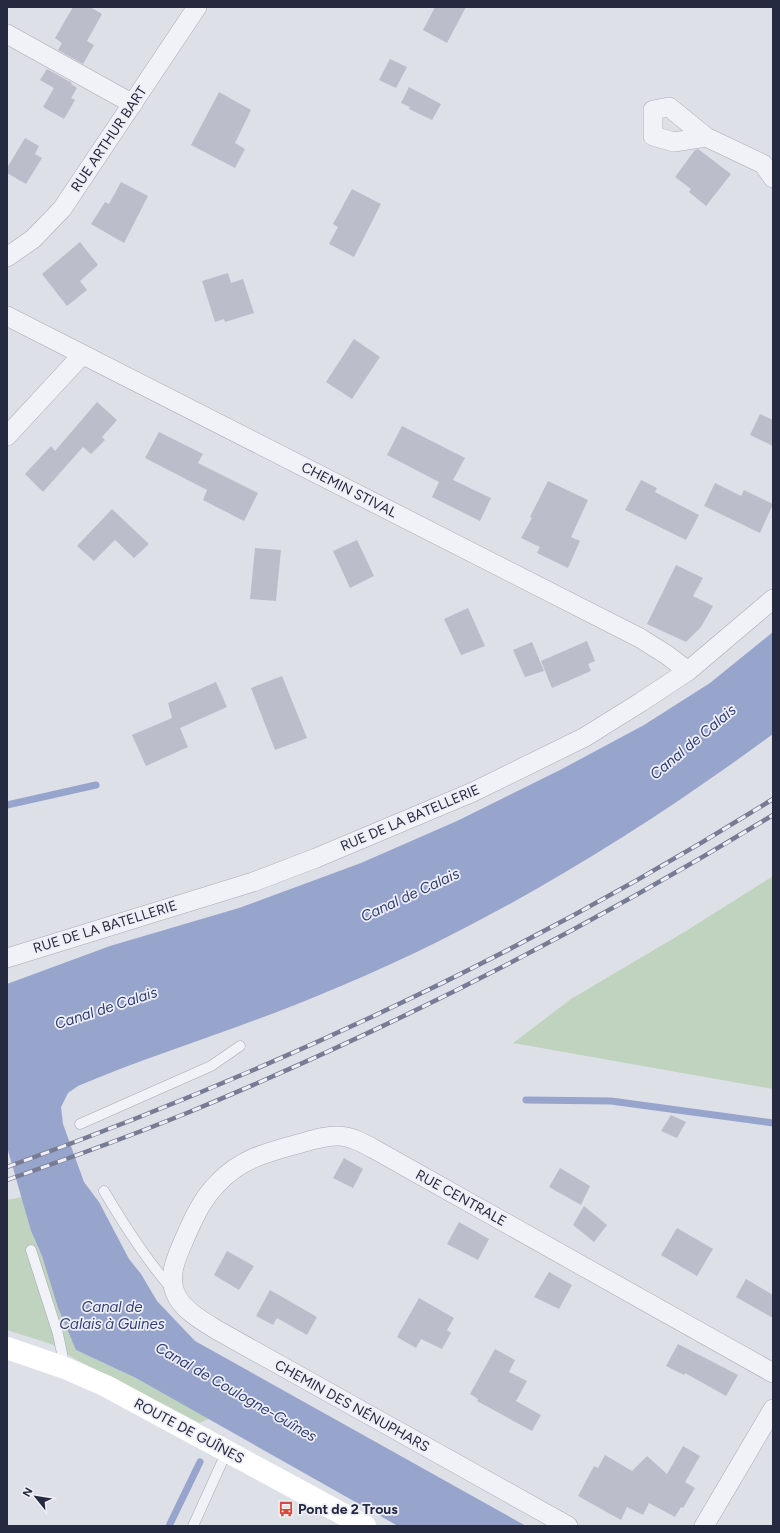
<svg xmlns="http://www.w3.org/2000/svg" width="780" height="1533" font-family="Figtree,sans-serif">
  <rect width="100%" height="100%" fill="#dee0e8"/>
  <g fill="#bfd3bf">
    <path d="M773 876V1089L513 1043 571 999 686 931Z"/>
    <path d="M22 1197 31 1231 42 1256 58 1308 76 1350 136 1378 210 1418 200 1423 75 1359 51 1344 7 1330V1200Z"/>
  </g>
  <path fill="#97a4cb" d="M773 632V734C633 837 479 931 317 996 238 1029 156 1053 78 1086L68 1093 61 1107 63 1124 84 1182 99 1202 129 1259 141 1274 157 1301 195 1341 526 1526H398L136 1378 76 1350 58 1308 42 1256 31 1231 7 1147V984L110 946 239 908 361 863 457 821 562 769 644 725 710 683Z"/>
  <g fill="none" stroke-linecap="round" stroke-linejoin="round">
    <g stroke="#97a4cb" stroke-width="7">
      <path d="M7 805 96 785"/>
      <path d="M526 1100 611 1101 773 1123"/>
      <path d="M169 1526 200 1462"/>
    </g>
  </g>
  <g fill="#bbbdcb">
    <path d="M73 7H90L102 14 87 41 94 45 83 64 58 50 62 43 55 38Z"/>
    <path d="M435 7H466L447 43 423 30Z"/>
    <path d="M390 59 407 67 396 88 379 80Z"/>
    <path d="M47 69 72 83 71 84 77 88 71 98 75 100 64 119 43 107 54 88 40 80Z"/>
    <path d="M409 87 441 104 432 120 409 109 410 107 401 103Z"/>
    <path d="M219 92 251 110 235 143 245 149 235 168 191 145Z"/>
    <path d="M25 138 39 146 35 154 42 158 26 184 7 173V168Z"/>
    <path d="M698 149 731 174 706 206 689 192 691 189 675 177 695 150Z"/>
    <path d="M121 182 148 196 124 243 91 224 105 202 109 204Z"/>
    <path d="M352 189 381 204 354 257 329 244 338 227 333 224Z"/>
    <path d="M80 242 98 265 80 281 87 290 67 306 42 274Z"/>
    <path d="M228 273 231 283 243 279 254 313 225 322 224 319 215 322 202 281Z"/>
    <path d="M354 339 380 357 352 399 326 382Z"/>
    <path d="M97 402 117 420 102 437 105 440 91 454 83 447 43 492 25 474 51 446 55 451Z"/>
    <path d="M760 414 773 420V446L750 435Z"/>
    <path d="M402 426 465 458 453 480 491 498 480 521 432 497 439 482 387 455Z"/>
    <path d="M159 432 203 454 198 463 258 493 244 521 203 500 207 490 145 458Z"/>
    <path d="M641 480 657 488 655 492 699 515 686 540 625 510Z"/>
    <path d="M548 481 588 500 571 537 580 541 568 568 537 553 540 547 521 538 532 518 530 517Z"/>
    <path d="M715 483 741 496 744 490 773 504 760 533 704 506Z"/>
    <path d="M112 509 149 544 134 558 115 540 94 561 77 546Z"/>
    <path d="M357 540 374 576 350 588 333 551Z"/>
    <path d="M255 548 281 550 276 601 250 599Z"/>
    <path d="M676 565 703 578 693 596 713 606 701 627 686 642 647 624Z"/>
    <path d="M468 608 485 646 461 655 444 619Z"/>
    <path d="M587 641 595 661 588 664 591 671 552 688 541 661Z"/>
    <path d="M532 642 544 671 525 677 513 650Z"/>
    <path d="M282 676 307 738 275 750 251 688Z"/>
    <path d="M216 682 227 707 180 728 188 747 146 766 132 735 172 718 168 703Z"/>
    <path d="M671 1115 686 1122 677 1138 661 1131Z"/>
    <path d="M344 1158 363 1169 353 1188 333 1178Z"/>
    <path d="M560 1168 590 1186 581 1205 549 1187Z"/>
    <path d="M584 1206 607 1225 594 1242 573 1225Z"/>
    <path d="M459 1222 489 1239 478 1260 447 1244Z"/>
    <path d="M677 1228 713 1249 697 1276 661 1255Z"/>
    <path d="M227 1251 254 1266 239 1290 214 1275Z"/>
    <path d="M549 1272 572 1285 559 1309 534 1297Z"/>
    <path d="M746 1279 773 1295V1318L736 1297Z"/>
    <path d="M270 1290 317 1317 307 1335 277 1318 273 1325 256 1316Z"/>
    <path d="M419 1298 454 1318 447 1330 451 1333 442 1349 421 1339 416 1348 397 1337Z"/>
    <path d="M678 1344 738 1375 726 1396 685 1373 684 1375 666 1366Z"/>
    <path d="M495 1349 515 1360 509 1372 527 1381 516 1401 541 1415 532 1431 477 1401 478 1399 470 1394Z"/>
    <path d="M683 1446 700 1456 685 1482 695 1488 683 1508 681 1507 675 1517 649 1503 643 1515 627 1507 621 1520 578 1496 594 1466 598 1468 605 1455 632 1471 647 1456 667 1474Z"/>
  </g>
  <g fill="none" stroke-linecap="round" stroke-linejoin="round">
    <defs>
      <g id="lane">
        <path d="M80 1124 211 1066 240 1046"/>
        <path d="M104 1191C124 1225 145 1258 171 1288"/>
        <path d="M31 1250 58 1334 65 1368"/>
        <path d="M193 1526 227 1451"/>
      </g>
      <g id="street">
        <path d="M7 34 133 104"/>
        <path d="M706 137 674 142 653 136V110L669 107 706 137 763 164 773 178"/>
        <path d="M7 257 33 239 62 209 197 7"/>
        <path d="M7 316 640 638 667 655 688 671"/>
        <path d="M7 436 82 355"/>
        <path d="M7 958 253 882 316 858 473 792 585 737 641 702 688 671 773 599"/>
        <path d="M568 1526 217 1330C202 1321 181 1309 175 1292 168 1275 177 1256 184 1240 193 1219 202 1199 218 1183 240 1159 268 1152 298 1144 312 1140 326 1135 340 1136 352 1137 363 1143 374 1149L773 1373"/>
        <path d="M704 1526 773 1409"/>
      </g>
    </defs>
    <use href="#lane" stroke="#a7a9b6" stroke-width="11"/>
    <use href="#street" stroke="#a7a9b6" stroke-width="20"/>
    <use href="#lane" stroke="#f1f2f7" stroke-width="10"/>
    <use href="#street" stroke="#f1f2f7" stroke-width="19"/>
    <path stroke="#fff" stroke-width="22" d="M7 1348 65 1368 106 1386 365 1526"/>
    <defs>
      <g id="rail">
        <path d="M7 1167C274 1071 532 950 773 799"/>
        <path d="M7 1180C67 1159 128 1137 187 1113 390 1029 586 929 773 815"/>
      </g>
    </defs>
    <use href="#rail" stroke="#777b93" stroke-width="4.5"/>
    <use href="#rail" stroke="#eeeff6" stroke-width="3" stroke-dasharray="9" stroke-linecap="butt"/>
  </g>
  <defs>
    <symbol id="bus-bare" viewBox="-9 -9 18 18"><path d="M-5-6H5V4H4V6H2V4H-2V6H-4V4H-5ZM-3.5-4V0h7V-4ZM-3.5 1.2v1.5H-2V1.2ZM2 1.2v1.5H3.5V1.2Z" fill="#d54a3c" stroke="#eeeff6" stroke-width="2.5" paint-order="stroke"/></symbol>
  </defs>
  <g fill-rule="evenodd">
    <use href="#bus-bare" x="275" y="1498" width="22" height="22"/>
  </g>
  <g text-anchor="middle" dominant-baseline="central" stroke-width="3.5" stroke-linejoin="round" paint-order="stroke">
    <g font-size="14" fill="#262a40" stroke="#eeeff6">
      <text transform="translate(109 139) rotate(-56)">RUE ARTHUR BART</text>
      <text transform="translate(349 490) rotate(27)">CHEMIN STIVAL</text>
      <text transform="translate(410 818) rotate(-23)">RUE DE LA BATELLERIE</text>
      <text transform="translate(105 927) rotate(-17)">RUE DE LA BATELLERIE</text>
      <text transform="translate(461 1198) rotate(29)">RUE CENTRALE</text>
      <text transform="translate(352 1406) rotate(29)">CHEMIN DES NÉNUPHARS</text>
      <text transform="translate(189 1431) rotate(28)">ROUTE DE GUÎNES</text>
    </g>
    <g font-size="14" font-weight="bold" fill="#262a40" stroke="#eeeff6" text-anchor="start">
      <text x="298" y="1509">Pont de 2 Trous</text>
    </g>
    <g font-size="15" font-style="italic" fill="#2f3d76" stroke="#eeeff6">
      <text transform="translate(693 742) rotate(-40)">Canal de Calais</text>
      <text transform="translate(410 895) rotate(-25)">Canal de Calais</text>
      <text transform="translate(106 1008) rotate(-18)">Canal de Calais</text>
      <text x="112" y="1307">Canal de<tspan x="112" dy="17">Calais à Guines</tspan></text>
      <text transform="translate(236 1392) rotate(30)">Canal de Coulogne-Guînes</text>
    </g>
  </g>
  <rect width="780" height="1533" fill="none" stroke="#262a40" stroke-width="16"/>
  <g transform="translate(36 1497) rotate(300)" stroke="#eeeff6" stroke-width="3" paint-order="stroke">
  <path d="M0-3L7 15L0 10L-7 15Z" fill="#262a40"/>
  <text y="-6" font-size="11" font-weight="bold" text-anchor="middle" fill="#262a40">N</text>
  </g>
</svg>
